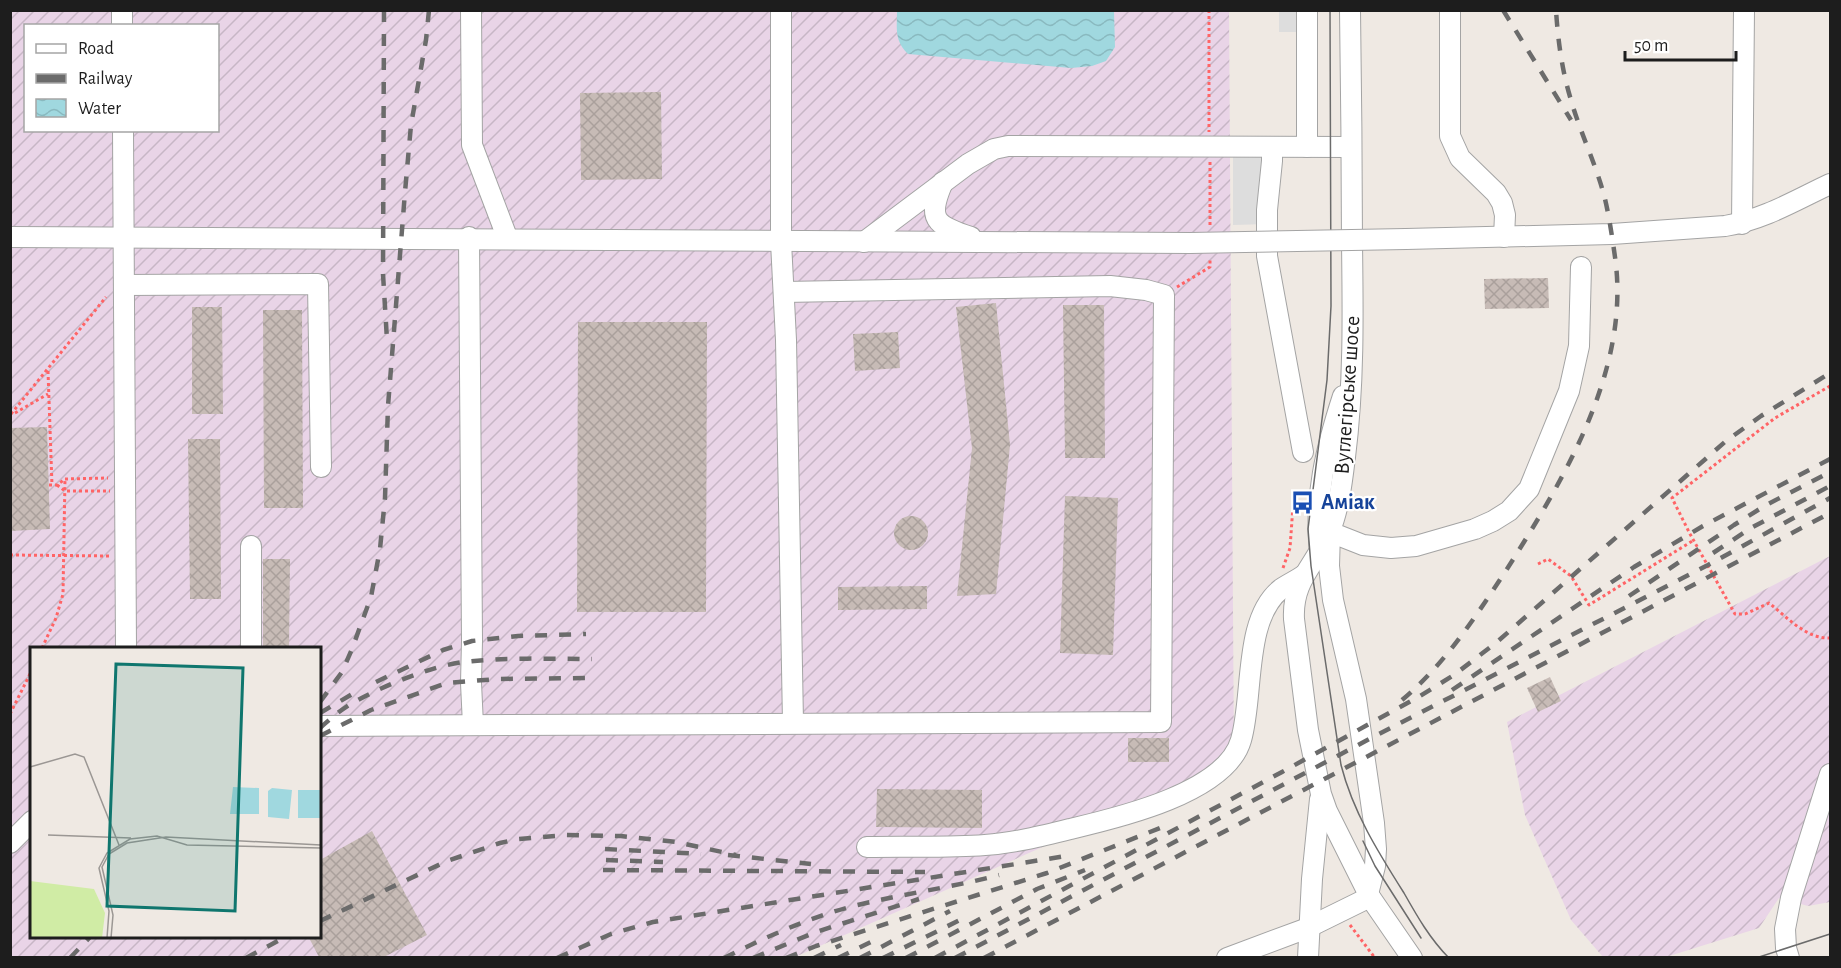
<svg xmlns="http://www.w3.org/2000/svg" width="1841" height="968" font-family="'Alegreya Sans',sans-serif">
  <defs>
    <pattern id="industrial-furrows" width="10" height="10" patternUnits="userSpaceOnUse" patternTransform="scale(1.5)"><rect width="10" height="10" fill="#e9d4e7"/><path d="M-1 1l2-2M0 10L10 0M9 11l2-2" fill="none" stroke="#c7b6c6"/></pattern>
    <pattern id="water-waves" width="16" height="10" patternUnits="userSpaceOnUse" patternTransform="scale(1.5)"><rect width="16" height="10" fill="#a0d8df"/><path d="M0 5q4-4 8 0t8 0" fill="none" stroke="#89b9bf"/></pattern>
    <pattern id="building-cross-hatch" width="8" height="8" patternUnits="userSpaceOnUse" patternTransform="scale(1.5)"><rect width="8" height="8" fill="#c7bbb6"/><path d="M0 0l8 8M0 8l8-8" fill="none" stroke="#aaa09c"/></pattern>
  </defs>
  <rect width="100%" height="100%" fill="#efe9e3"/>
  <g fill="url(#industrial-furrows)" fill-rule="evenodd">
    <path d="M10 11H1229L1234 762 795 957H11ZM26 26H218V130H26ZM32 648H320V936H32Z"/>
    <path d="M1830 556V902L1808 906 1779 898 1759 928 1666 957H1603L1571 920 1525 815 1507 722Z"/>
  </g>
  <g fill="#ddd">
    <rect x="1279" y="11" width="28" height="21"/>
    <path d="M1233 147H1272L1267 224 1233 225Z"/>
  </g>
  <path fill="url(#water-waves)" d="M897 11H1114L1115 47 1106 61 1092 66 1071 68 908 54C894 41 897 28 897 11Z"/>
  <g fill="url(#building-cross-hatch)">
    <path d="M661 92 662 179 581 180 580 93Z"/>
    <path d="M1548 278 1549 308 1485 309 1484 279Z"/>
    <path d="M996 303 1010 445 996 594 957 596 972 448 956 307Z"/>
    <path d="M1063 305H1104L1105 458H1065Z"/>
    <path d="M192 307H222L223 414H192Z"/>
    <path d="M263 310H302L303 508H264Z"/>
    <path d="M578 322H707L706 612H577Z"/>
    <path d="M898 332 900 368 855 371 853 334Z"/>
    <path d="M47 427 50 529 10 531V428Z"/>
    <path d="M188 439H220L221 599H190Z"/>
    <path d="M1065 496 1118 498 1113 655 1060 653Z"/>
    <circle cx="911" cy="533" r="17"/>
    <path d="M263 559H290L289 648H263Z"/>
    <path d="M927 586V609L838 610V587Z"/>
    <path d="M1550 677 1561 701 1538 712 1527 688Z"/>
    <rect x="1128" y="738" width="41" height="24"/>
    <path d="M877 789 982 790V828L876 827Z"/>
    <path d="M372 831 427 935 384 957H319L308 936H320V860Z"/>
  </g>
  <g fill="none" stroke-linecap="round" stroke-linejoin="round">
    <defs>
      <g id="minor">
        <path d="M122 10V26"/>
        <path d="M471 10 472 145 507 237"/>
        <path d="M781 10V242L786 340 793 722"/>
        <path d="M1350 10C1351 88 1352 165 1352 243 1353 314 1354 386 1345 457 1342 482 1339 509 1329 533 1315 566 1292 580 1294 619L1308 730 1321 794 1327 811 1370 897 1412 958"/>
        <path d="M1450 10V136L1460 158 1496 193 1502 203 1505 215 1504 237"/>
        <path d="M123 130 126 648"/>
        <path d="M1272 147V161L1267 210V256L1303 452"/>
        <path d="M1307 147V10"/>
        <path d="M943 182C927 219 934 225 971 237"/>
        <path d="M1742 224 1744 10"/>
        <path d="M10 237C404 236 797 242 1190 243"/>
        <path d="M469 237 472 641 471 683 473 725"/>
        <path d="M1406 239 1612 234 1725 226C1763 220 1796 200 1830 184"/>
        <path d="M864 242 968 164 994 149 1008 146 1351 147"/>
        <path d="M124 285 318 284 321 467"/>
        <path d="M1320 552C1314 498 1326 448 1343 396"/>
        <path d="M251 648V546"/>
        <path d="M320 726 1161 722 1164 295 1146 290 1110 286 784 292"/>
        <path d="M10 843 32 821"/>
        <path d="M867 847C906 846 946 848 985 845 1014 843 1042 836 1070 829 1117 818 1226 793 1241 740 1254 696 1243 619 1281 589 1288 584 1297 580 1304 575"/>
        <path d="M1368 894 1375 866 1376 849 1374 823 1356 699 1333 600 1329 566 1330 532 1363 545 1391 548 1416 546 1475 529 1493 521 1509 511 1529 489 1569 391 1579 346 1581 267"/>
        <path d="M1227 958 1305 929 1370 897"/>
        <path d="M1308 958 1312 879 1320 799"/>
        <path d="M1789 958 1786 948 1785 929 1791 898 1830 774"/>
      </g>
    </defs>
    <use href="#minor" stroke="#a4a4a4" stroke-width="22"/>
    <g stroke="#ff6466" stroke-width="3" stroke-dasharray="3 3" stroke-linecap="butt">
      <path d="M1209 10V132"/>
      <path d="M1210 162V228"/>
      <path d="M1177 287 1210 267V258"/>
      <path d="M48 371 52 485"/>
      <path d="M1830 386 1775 418 1672 498 1690 534 1735 614H1745L1769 603C1787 617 1806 639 1830 638"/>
      <path d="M15 413 48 394"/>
      <path d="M11 414 106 297"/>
      <path d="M49 485H57L65 479 108 478"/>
      <path d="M57 485 65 491H110"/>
      <path d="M10 555 111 556"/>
      <path d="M1538 564 1548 559 1571 576 1589 605 1694 540"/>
      <path d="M1283 568 1290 548 1293 506 1303 502"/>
      <path d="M42 648 56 618 63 594 65 479"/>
      <path d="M10 714 32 670"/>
      <path d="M1350 925 1375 958"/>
    </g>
    <use href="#minor" stroke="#fff" stroke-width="20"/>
    <g stroke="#6b6b6b" stroke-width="1.5">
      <path d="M1330 10 1331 306 1327 380 1308 529 1311 566 1341 765C1353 812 1378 852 1404 893 1417 916 1430 939 1449 958"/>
      <path d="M1363 841 1375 866 1421 938"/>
      <path d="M1756 958 1830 934"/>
    </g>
    <g stroke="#6b6b6b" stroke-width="4.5" stroke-dasharray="12 12" stroke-linecap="butt">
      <path d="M384 10 383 274 387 340"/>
      <path d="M1503 10 1571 120"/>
      <path d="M1713 553 1751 528 1830 486"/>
      <path d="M1629 596 1734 525 1766 505 1830 472"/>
      <path d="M376 682 443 650 472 641 518 636 586 634"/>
      <path d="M1452 690 1634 567 1703 526 1830 459"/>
      <path d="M1402 700C1446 663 1476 616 1507 569 1564 479 1631 369 1615 257 1612 236 1609 215 1604 195 1595 162 1580 132 1571 100 1562 71 1558 41 1556 10"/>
      <path d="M320 702 342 672 352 649 371 597 380 549 385 498 388 406 405 192 411 125 426 40 429 10"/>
      <path d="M320 713 354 693"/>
      <path d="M320 728C329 720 338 712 349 705 378 688 430 666 464 662 506 657 550 659 592 659"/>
      <path d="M320 736 371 710 447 683 497 679 596 678"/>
      <path d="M605 849 701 854"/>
      <path d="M728 855 811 864"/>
      <path d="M606 860 663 862"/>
      <path d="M603 870 925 872"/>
      <path d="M320 921 447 861 500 843 518 839 566 835 621 836 676 842 736 855"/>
      <path d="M70 958 91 936"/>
      <path d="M246 958 287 936"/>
      <path d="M557 958 611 934 653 922 1066 856"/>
      <path d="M724 958C768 936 814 915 862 904 908 893 954 887 999 875"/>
      <path d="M753 958 816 932 919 899"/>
      <path d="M786 958 816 946 1047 873 1170 824"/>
      <path d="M814 958 841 945"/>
      <path d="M838 958 873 941"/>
      <path d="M860 958 950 911"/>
      <path d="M883 958 962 919"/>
      <path d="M906 958 1037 889 1085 870"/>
      <path d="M935 958 1282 772 1420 696 1454 675 1497 642 1726 441 1761 416 1830 373"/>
      <path d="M955 958 1377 735 1708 565 1830 498"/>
      <path d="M984 958 1830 513"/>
    </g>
    <defs>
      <path id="minor-bridge" d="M1190 243 1406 239"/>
    </defs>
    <use href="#minor-bridge" stroke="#a4a4a4" stroke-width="22" stroke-linecap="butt"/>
    <use href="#minor-bridge" stroke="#fff" stroke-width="20"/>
  </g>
  <defs>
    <symbol id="bus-bare" viewBox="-9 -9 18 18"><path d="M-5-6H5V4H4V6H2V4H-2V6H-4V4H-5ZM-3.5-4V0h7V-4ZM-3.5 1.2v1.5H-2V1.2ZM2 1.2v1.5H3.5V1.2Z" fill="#1a4fb4" stroke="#fff" stroke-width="2.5" paint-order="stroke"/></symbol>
  </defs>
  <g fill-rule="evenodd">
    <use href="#bus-bare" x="1286" y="486" width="33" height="33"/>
  </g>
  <g text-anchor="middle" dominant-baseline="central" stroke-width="4.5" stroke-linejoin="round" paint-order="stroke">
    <g font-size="22" fill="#1d1d1d" stroke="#fff">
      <text transform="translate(1347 395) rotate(-86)">Вуглегірське шосе</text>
    </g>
    <g font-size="22" font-weight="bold" fill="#164399" stroke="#fff" text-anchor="start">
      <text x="1321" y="502">Аміак</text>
    </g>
  </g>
  <g transform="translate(30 647)">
    <rect width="291" height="291" fill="#efe9e3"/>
    <path d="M0 234 64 242 75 266 72 291H0Z" fill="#d0eca5"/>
    <path d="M203 140 229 141V167H200ZM242 141 262 143 259 172 238 170V144ZM268 143H291V171H268Z" fill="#a0d8df"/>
    <path fill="none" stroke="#9b9794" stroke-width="1.5" d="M0 120 45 107 54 110 89 198M18 188 101 191M77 291 79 264 69 221 77 206 100 192 127 189 157 198 291 201M81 291 83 268 72 220 79 207 97 196 136 190 291 198"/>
    <path fill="#0f766e" fill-opacity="0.15" stroke="#0f766e" stroke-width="3" d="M86 17 213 21 205 264 77 259Z"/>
    <rect width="291" height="291" fill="none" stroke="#1d1d1d" stroke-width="3"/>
  </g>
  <rect width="1841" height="968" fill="none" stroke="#1d1d1d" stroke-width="24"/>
  <rect x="24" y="24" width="195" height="108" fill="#ffffff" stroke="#a5a5a5" stroke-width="1.5"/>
  <rect x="36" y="44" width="30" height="9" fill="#ffffff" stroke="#a5a5a5" stroke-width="1.5"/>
  <text x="78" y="54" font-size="18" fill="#1d1d1d">Road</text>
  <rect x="36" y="74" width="30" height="9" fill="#6b6b6b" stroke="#a5a5a5" stroke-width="1.5"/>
  <text x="78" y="84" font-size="18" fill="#1d1d1d">Railway</text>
  <rect x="36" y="99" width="30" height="18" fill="url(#water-waves)" stroke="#a5a5a5" stroke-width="1.5"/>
  <text x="78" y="114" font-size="18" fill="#1d1d1d">Water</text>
  <path d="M1625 51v9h111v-9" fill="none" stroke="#1d1d1d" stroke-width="3"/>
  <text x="1634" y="51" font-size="18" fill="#1d1d1d" stroke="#ffffff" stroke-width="4.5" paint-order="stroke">50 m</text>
</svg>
